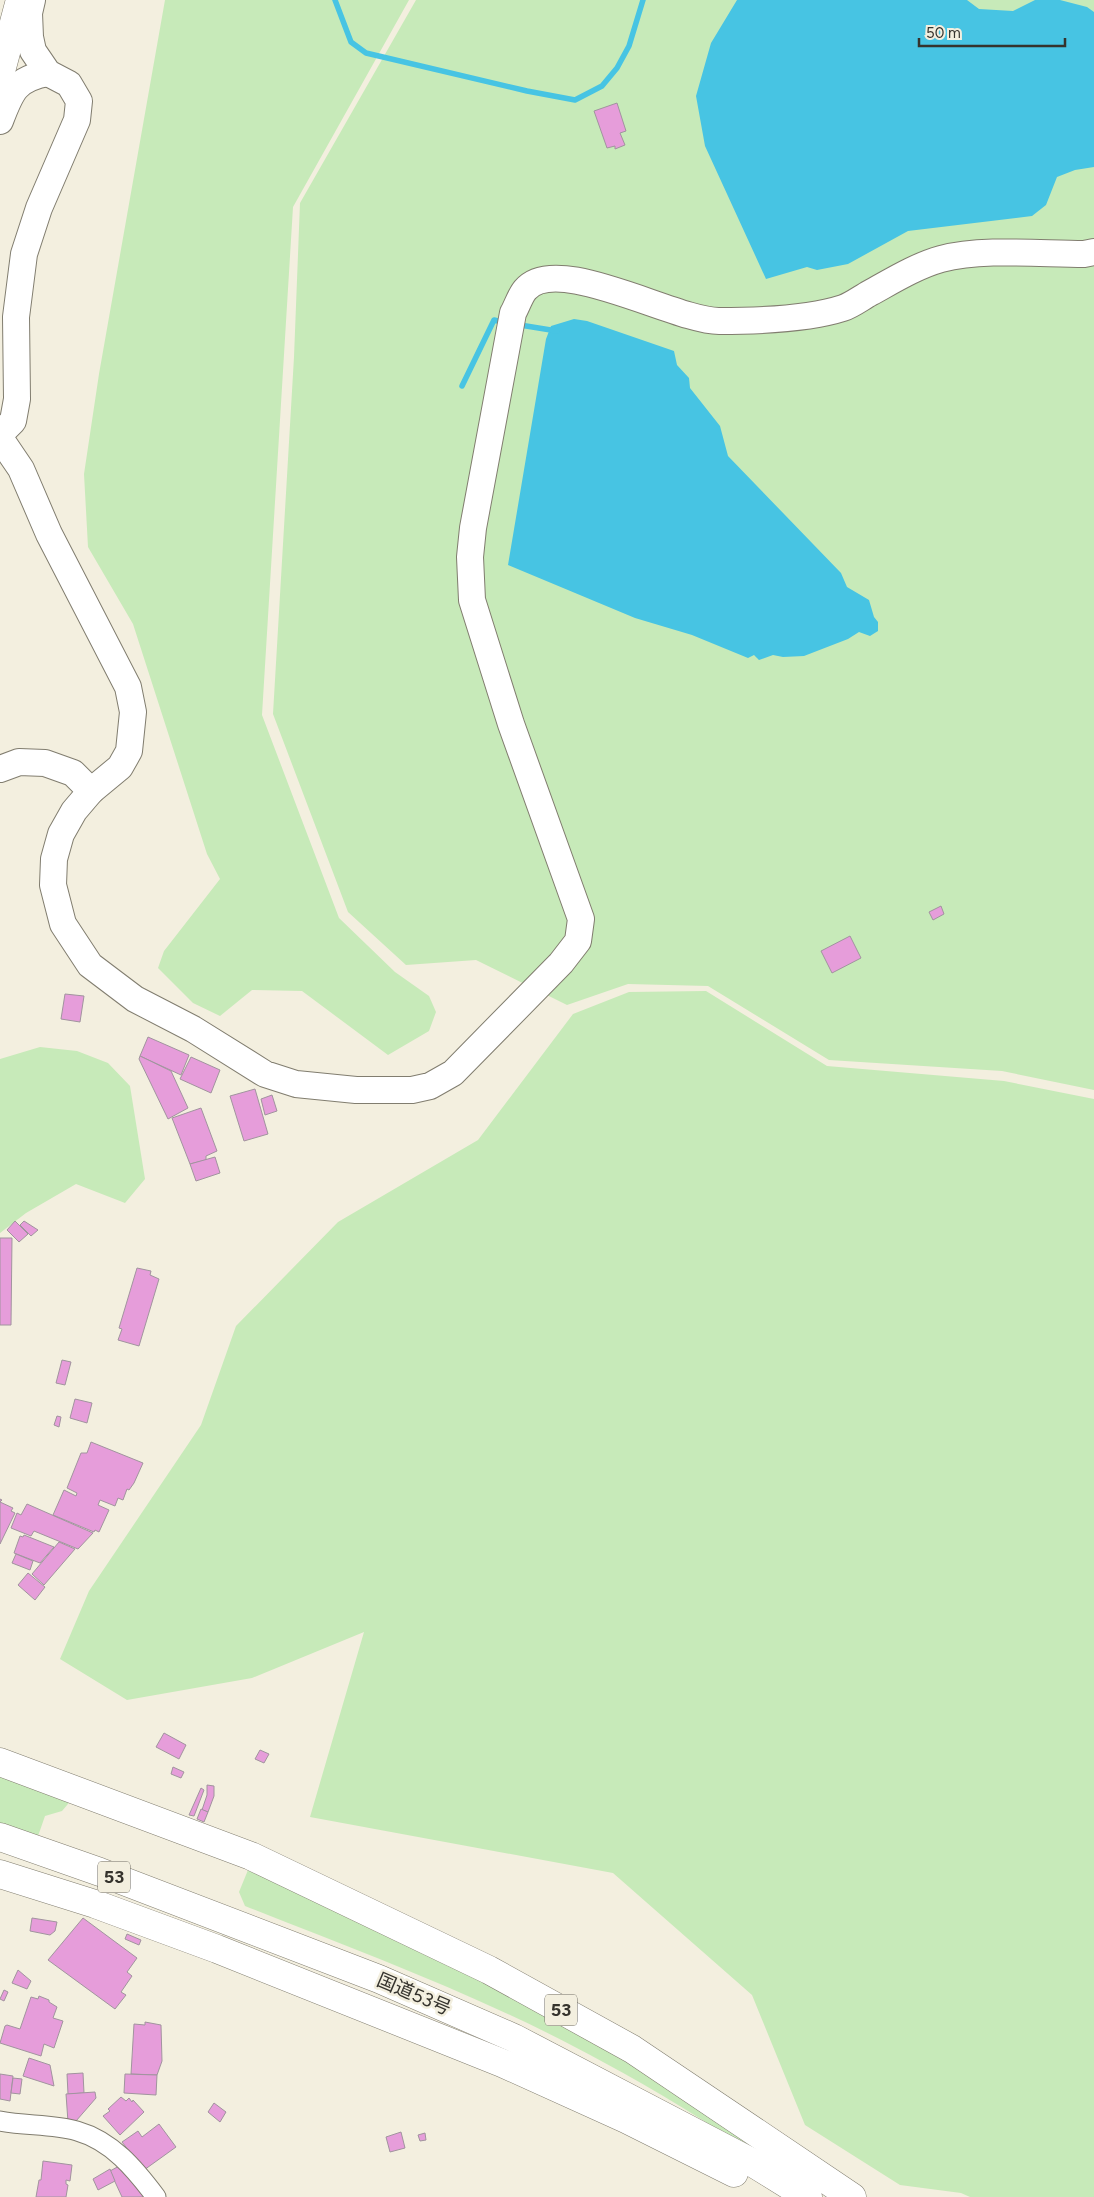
<svg xmlns="http://www.w3.org/2000/svg" width="1094" height="2197" font-family="Figtree,'Noto Sans JP',sans-serif">
  <rect width="100%" height="100%" fill="#f3efdf"/>
  <g fill="#c7eab9">
    <path d="M165 0H409L293 207 262 715 339 918 395 972 429 996 436 1012 429 1031 388 1055 302 991 252 990 220 1016 193 1003 158 968 164 951 220 879 207 854 133 624 88 547 84 474 99 374Z"/>
    <path d="M416 0H1094V1090L1002 1071 829 1060 708 986 628 984 567 1005 476 960 406 965 348 912 273 714 294 357 300 203Z"/>
    <path d="M706 991 827 1066 1004 1081 1094 1099V2197H970L961 2193 900 2185 805 2125 752 1995 613 1873 310 1817 364 1632 252 1678 127 1700 60 1659 89 1591 201 1425 236 1326 338 1222 478 1140 573 1014 629 992Z"/>
    <path d="M40 1047 77 1051 108 1063 130 1086 145 1179 125 1203 76 1184 26 1213 0 1233V1059Z"/>
    <path d="M0 1772 73 1798 62 1811 45 1816 37 1839 0 1826Z"/>
    <path d="M248 1870 396 1935 609 2050 760 2149 756 2154C706 2122 656 2090 603 2062 489 1999 366 1954 245 1906L239 1892Z"/>
  </g>
  <g fill="#47c4e3">
    <path d="M737 0H967L979 9 1013 11 1035 0H1060L1087 7 1094 12V167L1075 170 1057 177 1046 205 1032 216 908 231 848 264 817 270 807 267 766 279 705 146 696 96 711 43Z"/>
    <path d="M574 319 587 321 674 351 677 365 689 378 690 388 720 426 728 456 841 573 847 587 869 600 874 617 878 622V631L870 636 859 632 848 639 804 656 783 657 773 655 759 660 754 655 748 658 692 635 635 618 508 565 546 339 551 326Z"/>
  </g>
  <g fill="none" stroke-linecap="round" stroke-linejoin="round">
    <g stroke="#47c4e3" stroke-width="5.5">
      <path d="M335 0 351 42 366 53 527 91 575 100 602 86 617 68 629 46 643 0"/>
      <path d="M520 325 557 331"/>
      <path d="M462 386 494 320 498 321"/>
    </g>
  </g>
  <g fill="#e69dda" stroke="#a1949e">
    <path d="M617 103 626 131 620 133 625 145 615 149V146L607 148 594 111Z"/>
    <path d="M941 906 944 914 933 920 929 912Z"/>
    <path d="M850 936 861 958 832 973 821 951Z"/>
    <path d="M65 994 84 996 80 1022 61 1019Z"/>
    <path d="M148 1037 189 1055 181 1075 140 1056Z"/>
    <path d="M140 1056 171 1071 188 1108 168 1119 139 1059Z"/>
    <path d="M191 1057 220 1070 211 1093 180 1079Z"/>
    <path d="M255 1089 268 1134 244 1141 230 1096Z"/>
    <path d="M272 1095 277 1111 265 1115 261 1099Z"/>
    <path d="M201 1108 217 1151 206 1156V1160L190 1164 172 1118Z"/>
    <path d="M215 1157 220 1173 196 1181 190 1164Z"/>
    <path d="M15 1221 28 1234 19 1242 7 1230Z"/>
    <path d="M24 1221 38 1230 31 1236 20 1225Z"/>
    <path d="M0 1238H12L11 1325H0Z"/>
    <path d="M137 1268 151 1271 150 1275 159 1279 139 1346 118 1340 122 1329 119 1328Z"/>
    <path d="M62 1360 71 1362 65 1385 56 1383Z"/>
    <path d="M75 1399 92 1403 87 1423 70 1418Z"/>
    <path d="M57 1416 61 1417 59 1427 54 1425Z"/>
    <path d="M91 1442 143 1463 134 1483 129 1490 127 1489 123 1500 118 1498 115 1506 100 1500 98 1505 109 1510 99 1532 95 1530 94 1532 53 1515 64 1490 76 1496 77 1493 67 1488 81 1453H87Z"/>
    <path d="M0 1499 2 1500 0 1502 13 1508 11 1511 15 1513 0 1544Z"/>
    <path d="M27 1504 93 1533 78 1549 34 1531 31 1536 11 1528 17 1513 21 1515Z"/>
    <path d="M24 1535 54 1547 40 1563 14 1553 20 1536 23 1537Z"/>
    <path d="M59 1542 75 1549 44 1585 32 1574Z"/>
    <path d="M16 1554 33 1561 30 1570 12 1563Z"/>
    <path d="M28 1573 45 1587 35 1600 18 1585Z"/>
    <path d="M164 1733 186 1745 179 1759 156 1747Z"/>
    <path d="M260 1750 269 1754 264 1763 255 1759Z"/>
    <path d="M173 1767 184 1772 181 1778 171 1774Z"/>
    <path d="M207 1785 214 1786V1796L208 1812 202 1810 207 1795Z"/>
    <path d="M201 1788 204 1790 194 1816 189 1815Z"/>
    <path d="M201 1809 208 1812 204 1822 197 1819Z"/>
    <path d="M32 1918 57 1922 55 1931 50 1935 30 1931Z"/>
    <path d="M83 1918 137 1958 127 1972 132 1976 121 1992 126 1995 115 2009 48 1960Z"/>
    <path d="M127 1934 141 1940 139 1945 125 1939Z"/>
    <path d="M18 1970 31 1981 27 1989 12 1983Z"/>
    <path d="M4 1990 8 1992 4 2001 0 1999Z"/>
    <path d="M39 1996 49 2000V2002L57 2007 53 2018 63 2021 54 2048 44 2044 41 2056 0 2043 5 2026 7 2025 20 2029 31 1997 38 1999Z"/>
    <path d="M145 2022 161 2025 162 2061 157 2075 131 2074 134 2024 145 2025Z"/>
    <path d="M29 2058 50 2065 54 2086 23 2076Z"/>
    <path d="M83 2073 84 2093 68 2094 67 2074Z"/>
    <path d="M0 2074 13 2076 10 2101 0 2099Z"/>
    <path d="M125 2074 157 2075 156 2095 124 2093Z"/>
    <path d="M13 2078 22 2079 20 2094 11 2093Z"/>
    <path d="M95 2092 96 2098 76 2121 68 2122 66 2094Z"/>
    <path d="M121 2097 126 2101 129 2098 132 2102 133 2100 144 2112 120 2135 103 2116 110 2111 108 2109Z"/>
    <path d="M214 2103 226 2112 220 2122 208 2112Z"/>
    <path d="M159 2124 176 2147 144 2170 122 2142 138 2131 142 2137Z"/>
    <path d="M401 2132 405 2148 390 2152 386 2137Z"/>
    <path d="M425 2133 426 2140 420 2141 418 2135Z"/>
    <path d="M43 2161 72 2165 70 2181 66 2180V2184L68 2185 66 2197H36L39 2180H41Z"/>
    <path d="M121 2165 126 2167 134 2185 141 2181 156 2197H122L110 2171Z"/>
    <path d="M110 2169 115 2181 98 2190 93 2179Z"/>
  </g>
  <g fill="none" stroke-linecap="round" stroke-linejoin="round">
    <defs>
      <path id="street" d="M0 2121C25 2126 53 2124 77 2131 112 2141 135 2169 156 2197"/>
      <g id="secondary">
        <path d="M0 121C11 92 15 79 48 73"/>
        <path d="M0 434 13 421 17 399 16 317 24 254 39 208 77 120 79 101 69 84 48 73 33 51 30 37 29 13 32 0"/>
        <path d="M0 438 21 469 49 534 128 687 133 712 129 751 120 767 91 791 74 811 61 834 54 859 53 885 63 924 90 965 135 999 193 1029 265 1074 296 1084 356 1090H412L430 1086 453 1073 561 963 578 941 581 919 511 724 472 600 470 557 473 528 513 313C517 306 520 296 525 290 556 252 675 321 719 321 756 321 809 319 843 308 852 305 861 298 870 293 892 281 916 266 941 259 982 248 1041 254 1084 254L1094 252"/>
        <path d="M0 769 19 762 45 763 73 773 91 791"/>
      </g>
      <path id="primary" d="M0 75 20 0"/>
      <g id="highway">
        <path d="M0 1762 251 1856 489 1970 632 2049 852 2197"/>
        <path d="M0 1837 100 1872 379 1979 514 2038 753 2163 808 2197"/>
        <path d="M0 1874 95 1904 217 1949 502 2063 626 2119 734 2173"/>
      </g>
    </defs>
    <use href="#street" stroke="#817d6f" stroke-width="21"/>
    <use href="#secondary" stroke="#817d6f" stroke-width="28"/>
    <use href="#primary" stroke="#817d6f" stroke-width="29"/>
    <use href="#highway" stroke="#817d6f" stroke-width="29"/>
    <use href="#street" stroke="#fff" stroke-width="19"/>
    <use href="#secondary" stroke="#fff" stroke-width="26"/>
    <use href="#primary" stroke="#fff" stroke-width="28"/>
    <use href="#highway" stroke="#fff" stroke-width="28"/>
  </g>
  <g text-anchor="middle" dominant-baseline="central" stroke-width="5" stroke-linejoin="round" paint-order="stroke">
    <g fill="#f3efdf" stroke="#6e6b62" stroke-width="1">
      <rect x="98" y="1861.5" width="32" height="31" rx="4"/>
      <rect x="545" y="1994.5" width="32" height="31" rx="4"/>
    </g>
    <g font-size="18" font-weight="bold" fill="#35332d">
      <text x="114" y="1877">53</text>
      <text x="561" y="2010">53</text>
    </g>
    <g font-size="19" fill="#35332d" stroke="#f3efdf">
      <text transform="translate(414 1994) rotate(23)">国道53号</text>
    </g>
  </g>
  <path d="M919 38v8h146v-8" fill="none" stroke="#35332d" stroke-width="2.5"/>
  <text x="926" y="38" font-size="15" fill="#35332d" stroke="#f3efdf" stroke-width="4" paint-order="stroke">50 m</text>
</svg>
